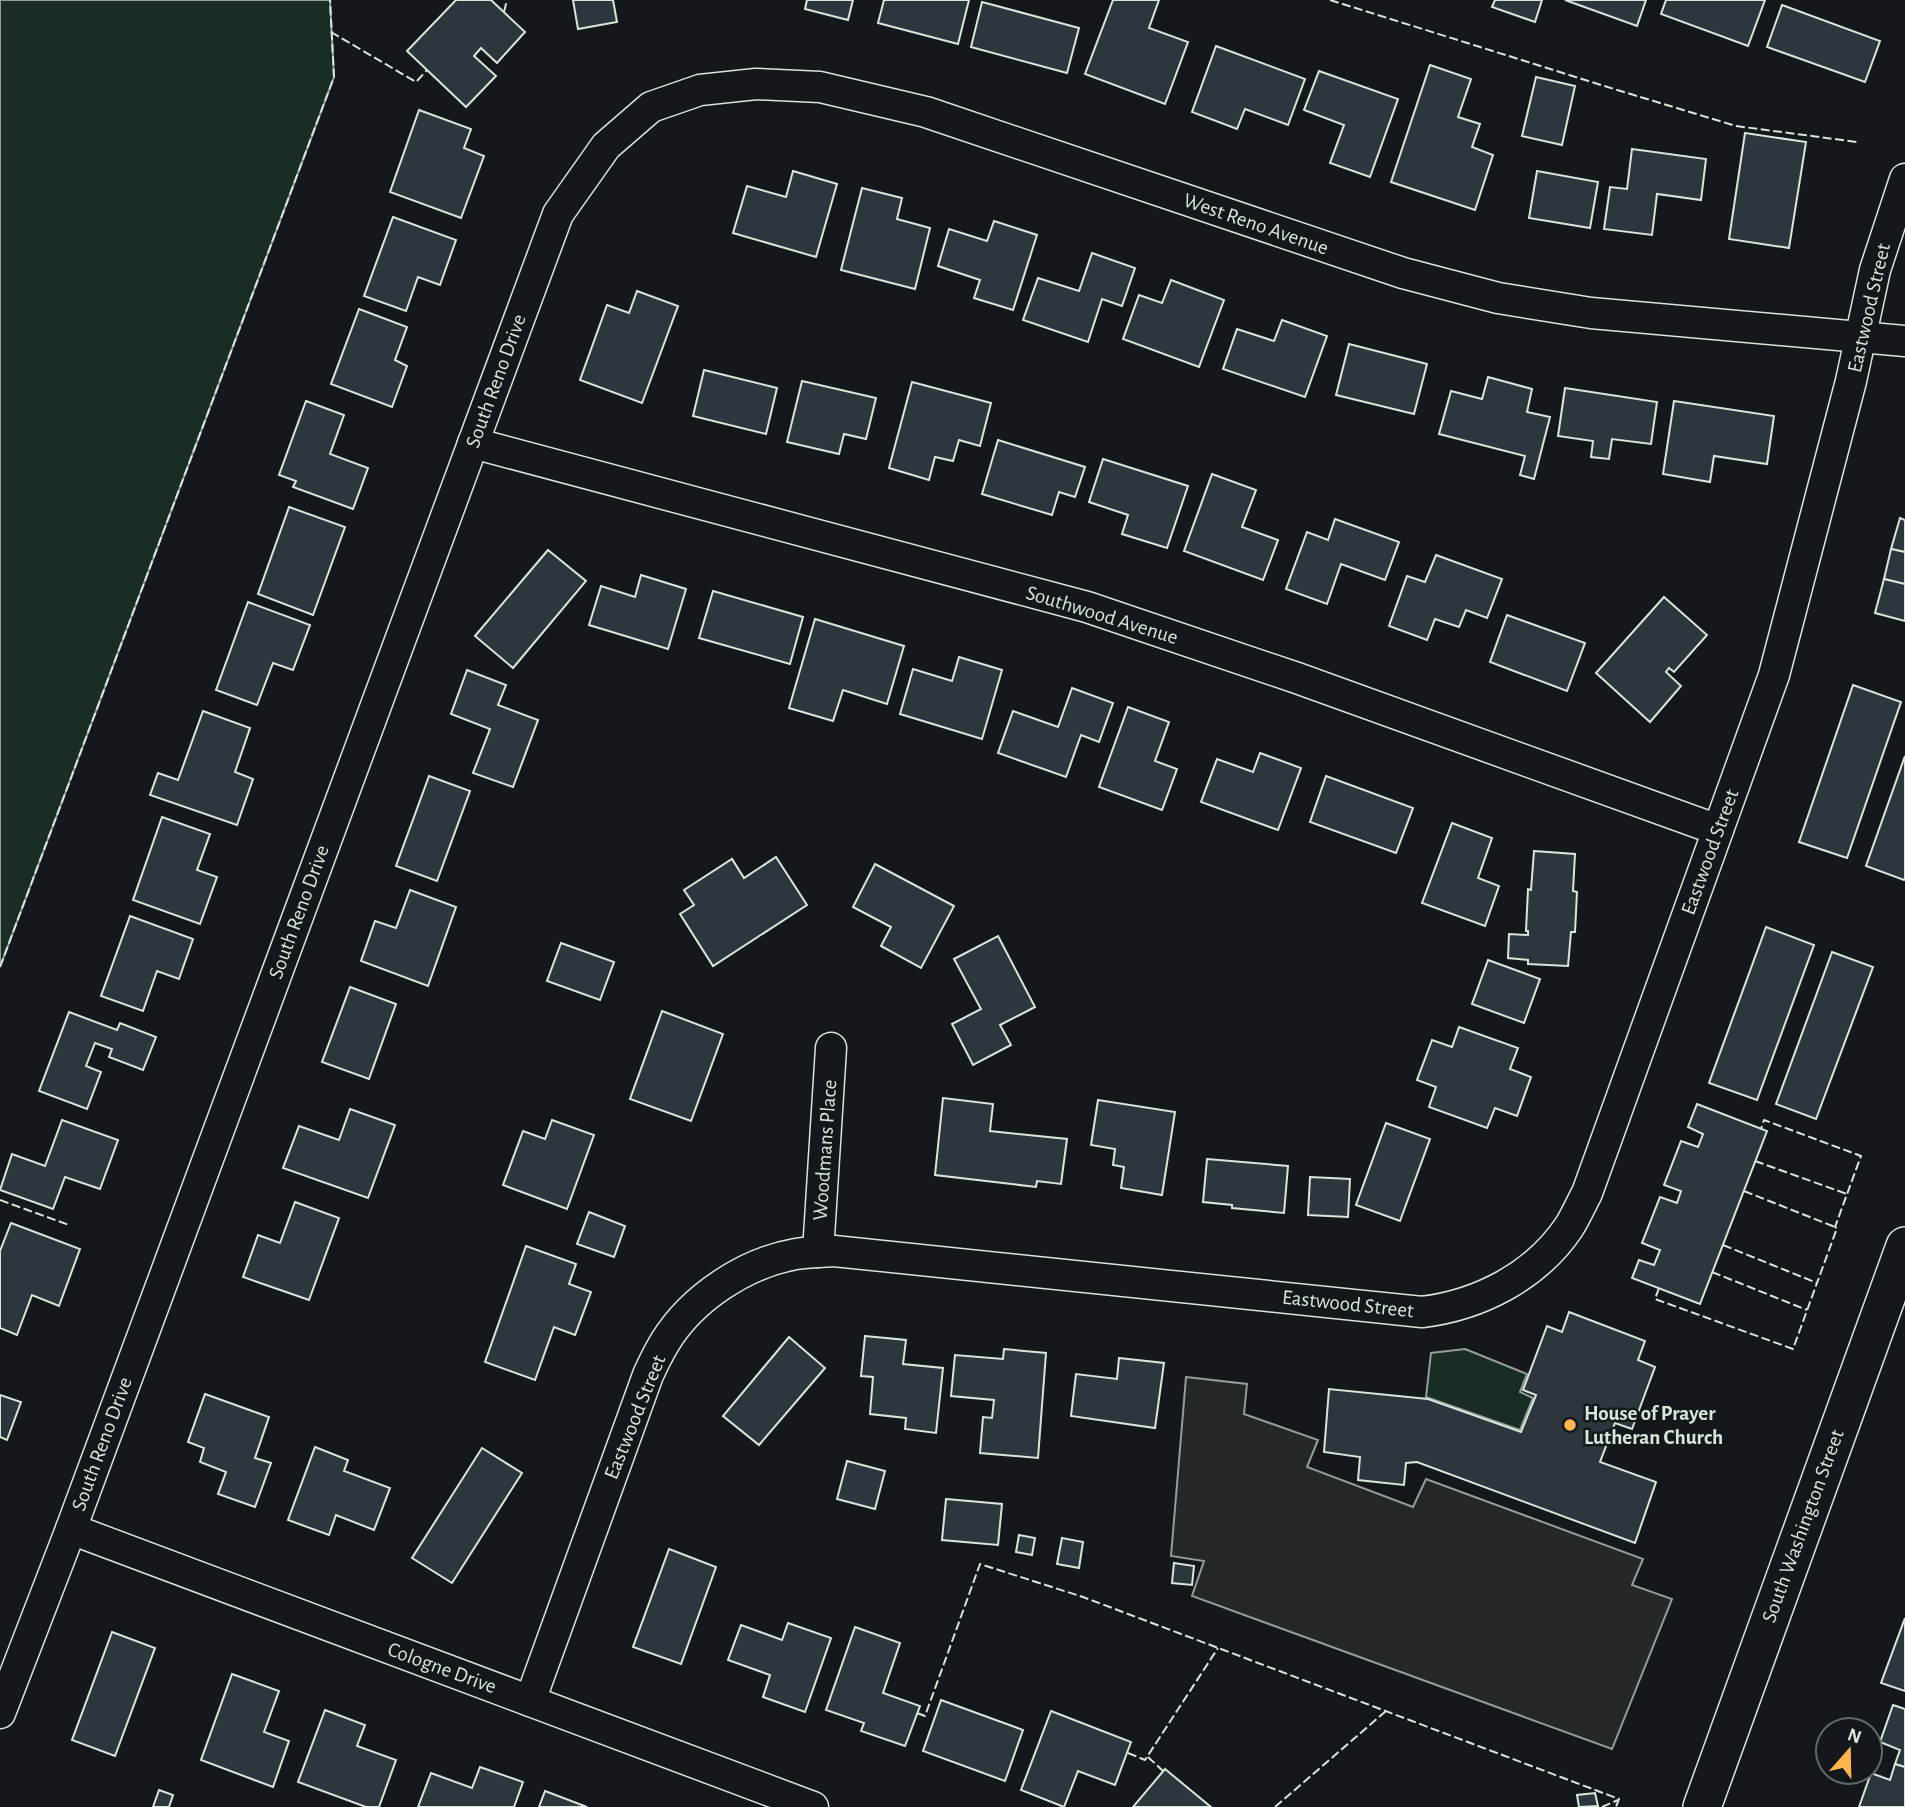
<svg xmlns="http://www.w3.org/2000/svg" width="1905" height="1807" font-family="'Alegreya Sans',sans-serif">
  <rect width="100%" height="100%" fill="#14181c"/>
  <g fill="#1a2d24" stroke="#939e99" stroke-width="2">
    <path d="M0 0H330L334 77 0 967Z"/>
    <path d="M1465 1349 1527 1374 1520 1392 1533 1398 1520 1430 1426 1397 1431 1353Z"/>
  </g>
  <path fill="#24282b" stroke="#939e99" stroke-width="2" d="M1186 1377 1247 1384 1244 1414 1318 1440 1307 1467 1413 1507 1426 1479 1643 1559 1632 1585 1672 1599 1612 1749 1192 1596 1204 1561 1171 1556Z"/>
  <g fill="#2c363c" stroke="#d8e6dc" stroke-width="2">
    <path d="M456 0H491L525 32 497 63 481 48 474 56 496 76 466 107 407 51Z"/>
    <path d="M573 0H613L617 22 578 29Z"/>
    <path d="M807 0H853L848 20 805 9Z"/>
    <path d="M884 0H969L958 44 878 23Z"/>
    <path d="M1113 0H1159L1149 28 1188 42 1165 104 1085 74Z"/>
    <path d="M1495 0H1542L1535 22 1492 7Z"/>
    <path d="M1565 0H1646L1637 26Z"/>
    <path d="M1666 0H1765L1748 46 1661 14Z"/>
    <path d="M982 2 1079 28 1067 73 971 47Z"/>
    <path d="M1782 5 1880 41 1865 82 1767 47Z"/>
    <path d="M1216 46 1305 79 1288 125 1245 109 1237 129 1192 112Z"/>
    <path d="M1430 65 1471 79 1458 117 1480 124 1472 147 1493 155 1475 210 1391 182Z"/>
    <path d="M1319 71 1398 99 1370 177 1330 163 1344 125 1304 110Z"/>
    <path d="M1536 77 1575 86 1562 145 1522 136Z"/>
    <path d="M419 110 471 129 464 148 484 156 461 218 390 192Z"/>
    <path d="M1745 133 1806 142 1789 248 1729 239Z"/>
    <path d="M1632 149 1706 159 1701 200 1657 194 1652 235 1604 229 1610 187 1627 189Z"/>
    <path d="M793 171 837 184 816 257 733 233 747 186 786 197Z"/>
    <path d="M1537 171 1598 182 1590 228 1529 218Z"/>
    <path d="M862 188 902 198 897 219 930 228 915 289 841 270Z"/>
    <path d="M393 217 456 240 440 285 418 277 406 311 364 296Z"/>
    <path d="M994 221 1037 235 1013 310 974 298 980 280 938 266 949 229 987 241Z"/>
    <path d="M1092 253 1135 268 1122 306 1102 299 1088 342 1023 320 1038 278 1079 291Z"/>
    <path d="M1171 280 1224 300 1199 367 1123 339 1139 295 1162 303Z"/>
    <path d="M637 291 678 306 642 403 580 380 607 305 629 313Z"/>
    <path d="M359 309 407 327 395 360 407 366 392 407 331 384Z"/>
    <path d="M1282 320 1327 336 1305 397 1223 369 1237 329 1274 341Z"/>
    <path d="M1349 344 1427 364 1414 414 1336 395Z"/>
    <path d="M704 370 777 388 766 434 693 416Z"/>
    <path d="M1488 377 1532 389 1527 412 1550 417 1534 479 1520 475 1525 456 1439 434 1451 391 1482 399Z"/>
    <path d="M802 381 876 398 866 439 844 434 839 454 787 442Z"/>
    <path d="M912 382 991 403 980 446 959 440 953 461 935 457 929 480 889 468Z"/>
    <path d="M1565 388 1657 402 1651 444 1612 439 1609 459 1591 457 1593 441 1558 436Z"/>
    <path d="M306 401 344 415 330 454 368 468 353 509 293 487 296 481 279 475Z"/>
    <path d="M1674 401 1774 416 1767 464 1714 456 1710 482 1663 474Z"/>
    <path d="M998 440 1085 467 1075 497 1059 492 1052 515 982 494Z"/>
    <path d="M1103 459 1188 486 1167 548 1122 534 1128 515 1089 502Z"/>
    <path d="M1212 474 1256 490 1242 527 1278 540 1263 580 1184 551Z"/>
    <path d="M289 507 345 527 313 615 258 594Z"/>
    <path d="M1900 518 1905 520V552L1891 549Z"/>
    <path d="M1335 519 1399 542 1385 580 1341 564 1327 604 1286 589 1307 532 1328 540Z"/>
    <path d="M1891 549 1905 552V584L1884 579Z"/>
    <path d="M548 550 586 581 513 668 475 636Z"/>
    <path d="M1436 555 1502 579 1487 618 1466 610 1459 627 1435 619 1427 640 1389 626 1407 576 1425 582Z"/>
    <path d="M641 575 686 589 668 649 589 625 601 586 635 597Z"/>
    <path d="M1884 579 1905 584V621L1875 613Z"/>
    <path d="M713 591 803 617 790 664 699 638Z"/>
    <path d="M1664 597 1707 635 1674 672 1669 668 1666 672 1681 686 1650 722 1596 673Z"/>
    <path d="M248 602 310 625 293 670 273 663 257 705 216 690Z"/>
    <path d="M1507 615 1585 643 1567 691 1490 662Z"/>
    <path d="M815 619 904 646 887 704 843 690 833 721 789 708Z"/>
    <path d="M959 657 1002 670 982 739 900 714 913 669 952 681Z"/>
    <path d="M467 670 506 685 498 705 538 720 513 787 473 773 490 729 451 714Z"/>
    <path d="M1853 685 1901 702 1847 858 1799 842Z"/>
    <path d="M1072 688 1113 703 1099 742 1081 735 1066 777 998 753 1013 711 1058 727Z"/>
    <path d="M1128 707 1169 722 1155 761 1177 769 1162 810 1099 787Z"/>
    <path d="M203 711 250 728 235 772 253 779 237 825 150 795 158 773 178 780Z"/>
    <path d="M1260 753 1301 768 1278 830 1201 802 1217 759 1253 772Z"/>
    <path d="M1905 756V878L1904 880 1866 866Z"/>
    <path d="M429 776 470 791 437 881 396 866Z"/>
    <path d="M1326 776 1413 808 1396 853 1310 822Z"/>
    <path d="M162 817 210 834 197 870 217 877 200 924 133 900Z"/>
    <path d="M1452 823 1492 838 1478 878 1499 886 1485 926 1422 903Z"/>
    <path d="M1534 851 1575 854 1573 891 1577 892 1575 932H1571L1568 966 1528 964V960L1508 958 1509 934 1528 935V931H1526L1528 889 1531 890Z"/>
    <path d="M776 857 807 905 713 966 680 914 694 905 684 890 732 859 744 878Z"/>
    <path d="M875 864 954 906 921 968 881 946 891 927 853 907Z"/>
    <path d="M410 890 456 907 428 986 361 961 375 921 396 928Z"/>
    <path d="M130 916 193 939 179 979 157 971 143 1011 101 996Z"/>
    <path d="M1766 927 1814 945 1757 1100 1709 1083Z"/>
    <path d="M998 936 1035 1007 1000 1025 1011 1045 973 1065 952 1024 981 1009 954 959Z"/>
    <path d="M561 943 614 962 600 1000 547 981Z"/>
    <path d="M1832 952 1873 967 1816 1119 1776 1104Z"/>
    <path d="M1488 960 1540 979 1524 1023 1472 1004Z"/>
    <path d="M350 987 396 1004 369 1079 322 1062Z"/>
    <path d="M662 1011 723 1034 691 1121 630 1099Z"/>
    <path d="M69 1012 117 1030 120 1023 156 1037 143 1070 109 1057 112 1049 95 1043 86 1066 101 1072 87 1109 39 1091Z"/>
    <path d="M1459 1027 1518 1048 1510 1069 1531 1077 1517 1116 1495 1108 1487 1128 1429 1107 1436 1087 1417 1080 1432 1040 1452 1047Z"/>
    <path d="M943 1098 993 1104 990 1131 1067 1139 1061 1184 1037 1181 1036 1187 935 1175Z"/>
    <path d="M1098 1100 1175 1112 1162 1195 1121 1188 1124 1167 1113 1165 1115 1149 1091 1145Z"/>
    <path d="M1697 1104 1767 1131 1700 1304 1632 1278 1639 1260 1654 1265 1660 1250 1642 1243 1660 1197 1677 1203 1681 1191 1664 1185 1681 1141 1698 1147 1703 1134 1688 1127Z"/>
    <path d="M350 1109 395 1125 368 1198 283 1168 299 1126 339 1140Z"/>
    <path d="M62 1120 118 1140 100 1189 65 1177 53 1209 0 1190 12 1154 45 1166Z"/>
    <path d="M552 1120 594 1135 567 1209 503 1185 523 1131 545 1139Z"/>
    <path d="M1386 1123 1430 1139 1400 1221 1356 1205Z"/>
    <path d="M1207 1159 1288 1166 1284 1213 1232 1208V1205L1203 1202Z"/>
    <path d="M1310 1177 1350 1179 1348 1217 1308 1215Z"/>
    <path d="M295 1202 339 1218 309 1300 243 1277 258 1235 280 1243Z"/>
    <path d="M589 1212 625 1226 614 1257 577 1244Z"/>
    <path d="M11 1223 80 1249 59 1306 32 1295 17 1335 0 1328V1251Z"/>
    <path d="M526 1246 576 1264 569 1284 591 1292 575 1335 554 1327 535 1380 485 1362Z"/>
    <path d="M1569 1312 1645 1341 1638 1360 1655 1367 1632 1429 1615 1423 1600 1462 1656 1482 1635 1543 1417 1462 1406 1463 1404 1485 1358 1480 1360 1457 1324 1452 1329 1389 1428 1399 1521 1432 1536 1395 1523 1390 1547 1326 1562 1332Z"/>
    <path d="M865 1336 906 1340 903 1364 943 1368 936 1433 905 1429 906 1418 870 1414 873 1377 861 1376Z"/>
    <path d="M789 1337 825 1368 759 1445 723 1416Z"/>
    <path d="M1004 1349 1046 1353 1038 1458 980 1453 983 1417 992 1418 994 1400 951 1396 955 1355 1003 1359Z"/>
    <path d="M1119 1358 1164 1363 1155 1428 1071 1416 1076 1374 1117 1379Z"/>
    <path d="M205 1394 269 1417 255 1458 271 1463 255 1507 218 1494 226 1472 200 1462 204 1448 188 1442Z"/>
    <path d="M0 1395 21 1402 7 1440 0 1437Z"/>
    <path d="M315 1447 348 1460 344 1471 390 1488 374 1530 336 1515 329 1535 288 1520Z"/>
    <path d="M482 1448 522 1473 452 1583 412 1558Z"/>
    <path d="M847 1461 885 1471 875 1509 837 1499Z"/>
    <path d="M946 1499 1002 1504 998 1545 942 1540Z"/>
    <path d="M1019 1535 1035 1538 1032 1555 1016 1552Z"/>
    <path d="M1062 1538 1083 1542 1079 1568 1057 1564Z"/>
    <path d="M669 1549 716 1567 681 1664 633 1647Z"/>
    <path d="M1174 1563 1194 1566 1192 1585 1172 1583Z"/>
    <path d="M1905 1618V1691L1881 1683Z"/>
    <path d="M788 1623 831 1638 805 1712 763 1697 770 1675 728 1660 741 1625 782 1640Z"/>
    <path d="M855 1627 900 1643 883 1693 920 1706 905 1746 861 1731 864 1723 826 1710Z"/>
    <path d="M112 1632 155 1648 115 1756 72 1740Z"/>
    <path d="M232 1674 279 1691 264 1732 289 1741 273 1787 201 1760Z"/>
    <path d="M941 1700 1023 1730 1005 1781 923 1751Z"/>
    <path d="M1893 1705 1905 1709V1767L1895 1764 1900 1750 1880 1742Z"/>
    <path d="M325 1710 365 1725 357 1746 396 1760 379 1807H366L298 1782Z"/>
    <path d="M1051 1711 1131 1742 1115 1785 1078 1771 1064 1807 1021 1790Z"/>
    <path d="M1895 1764 1905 1767V1807H1859L1871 1773 1890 1780Z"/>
    <path d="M480 1767 523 1782 514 1807H418L431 1773 472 1788Z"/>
    <path d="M1165 1769 1211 1807H1133Z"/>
    <path d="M159 1790 173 1795 169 1807H153Z"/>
    <path d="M545 1791 587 1807H539Z"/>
    <path d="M1595 1793 1598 1806 1579 1807 1577 1795Z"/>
  </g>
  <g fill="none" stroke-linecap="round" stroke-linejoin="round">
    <defs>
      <g id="minor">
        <path d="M473 443 1087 607 1297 678 1718 830"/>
        <path d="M818 1252 831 1048"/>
        <path d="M71 1529 813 1807"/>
        <path d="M530 1701 648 1375C653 1364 659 1352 665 1342 692 1298 745 1263 796 1254 808 1252 821 1252 834 1251L1422 1312C1480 1305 1536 1276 1569 1227 1576 1216 1581 1204 1587 1193L1774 675 1851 381 1875 270 1905 179"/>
        <path d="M0 1713 71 1529 558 214 606 146 651 107 700 90 756 84 820 87 926 112 1403 273 1498 298 1591 313 1905 341"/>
      </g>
      <path id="tertiary" d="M1702 1807 1905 1246"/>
    </defs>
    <use href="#minor" stroke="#d8e6dc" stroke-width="33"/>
    <use href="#tertiary" stroke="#d8e6dc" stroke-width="40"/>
    <use href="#minor" stroke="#14181c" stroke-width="30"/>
    <use href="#tertiary" stroke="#14181c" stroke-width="37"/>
    <g stroke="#d8e6dc" stroke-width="2" stroke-dasharray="9 3.5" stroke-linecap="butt">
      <path d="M1330 0 1614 89 1736 126 1857 142"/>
      <path d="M504 12 507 0"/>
      <path d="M331 32 416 82 427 70"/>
      <path d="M0 967 334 77 330 0"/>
      <path d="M1755 1161 1847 1194"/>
      <path d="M1744 1191 1835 1227"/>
      <path d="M0 1200 69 1225"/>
      <path d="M1723 1245 1817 1283"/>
      <path d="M1712 1272 1807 1310"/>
      <path d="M1659 1288 1655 1299 1793 1349 1837 1228 1835 1227 1861 1156 1764 1120 1761 1129"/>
      <path d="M917 1713 925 1716 980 1564 1083 1597 1619 1799 1616 1807"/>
      <path d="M1128 1753 1145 1760 1218 1648"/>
      <path d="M1148 1757 1163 1771"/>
      <path d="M1275 1807 1386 1711"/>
      <path d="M1602 1807 1618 1800"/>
    </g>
  </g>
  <circle fill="#ffb74d" stroke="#14181c" stroke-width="2.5" cx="1570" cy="1425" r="7"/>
  <g text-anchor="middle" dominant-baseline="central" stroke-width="5" stroke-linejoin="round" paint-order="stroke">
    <g font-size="21" fill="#d8e6dc" stroke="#14181c">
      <text transform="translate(1256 224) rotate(19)">West Reno Avenue</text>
      <text transform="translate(1869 308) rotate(-77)">Eastwood Street</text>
      <text transform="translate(496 381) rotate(-70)">South Reno Drive</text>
      <text transform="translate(1102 615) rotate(17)">Southwood Avenue</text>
      <text transform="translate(1710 852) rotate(-70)">Eastwood Street</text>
      <text transform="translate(299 912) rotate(-70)">South Reno Drive</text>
      <text transform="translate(825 1150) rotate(-86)">Woodmans Place</text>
      <text transform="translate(1348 1304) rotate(6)">Eastwood Street</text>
      <text transform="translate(635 1417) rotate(-68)">Eastwood Street</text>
      <text transform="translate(102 1444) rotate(-70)">South Reno Drive</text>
      <text transform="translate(1803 1526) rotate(-70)">South Washington Street</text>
      <text transform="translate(442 1668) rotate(20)">Cologne Drive</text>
    </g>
    <g font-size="21" font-weight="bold" fill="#d8e6dc" stroke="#14181c" text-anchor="start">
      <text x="1584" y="1413">House of Prayer<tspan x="1584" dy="24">Lutheran Church</tspan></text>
    </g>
  </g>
  <g transform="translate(1849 1751) rotate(20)"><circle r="33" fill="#14181c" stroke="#626a69" stroke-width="2"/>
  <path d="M0-5L12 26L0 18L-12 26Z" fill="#ffb74d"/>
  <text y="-10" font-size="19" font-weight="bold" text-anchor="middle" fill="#d8e6dc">N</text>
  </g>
</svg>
